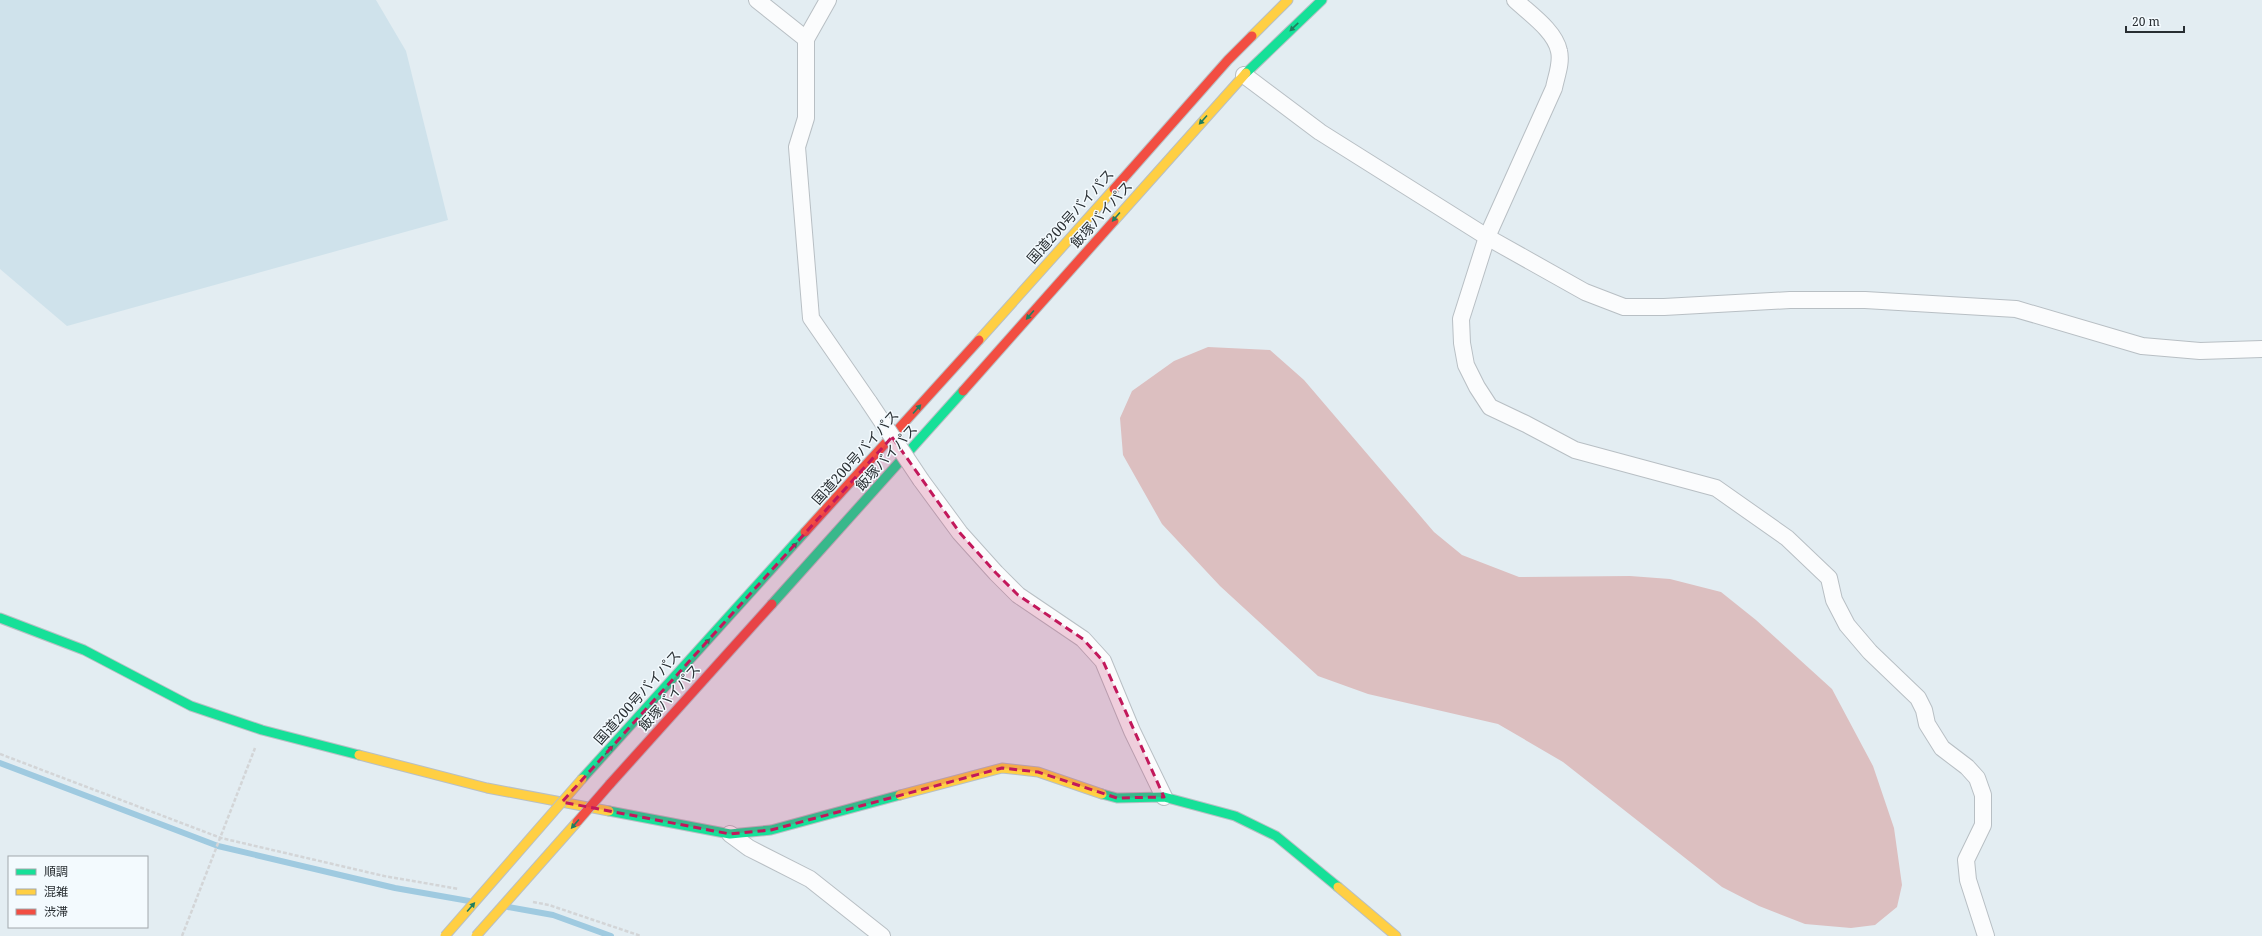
<svg xmlns="http://www.w3.org/2000/svg" width="2262" height="936" font-family="'Noto Serif','Noto Sans JP',serif">
  <rect width="100%" height="100%" fill="#e3edf2"/>
  <path fill="#cfe2eb" d="M0 0H376L406 51 448 220 67 326 0 269Z"/>
  <path fill="#dcbfc0" d="M1208 347 1270 350 1304 380 1434 532 1462 555 1519 577 1630 576 1670 579 1721 592 1756 620 1832 689 1873 766 1894 828 1902 885 1897 907 1875 925 1851 928 1805 924 1759 906 1722 887 1563 762 1498 724 1368 694 1318 676 1220 586 1162 524 1123 455 1120 418 1132 391 1174 361Z"/>
  <g fill="none" stroke-linecap="round" stroke-linejoin="round">
    <g stroke="#9fcae0" stroke-width="6">
      <path d="M0 763 218 846 395 888 469 901"/>
      <path d="M508 907 553 915 611 936"/>
    </g>
    <defs>
      <g id="street">
        <path d="M757 0 806 39"/>
        <path d="M828 0 806 39V118L797 147 811 318 869 402"/>
        <path d="M1515 0C1530 14 1555 31 1559 51 1562 63 1556 77 1554 88L1487 237 1461 319 1462 343 1466 365 1477 387 1490 407 1526 424 1575 450 1716 488 1787 538 1829 578 1834 600 1847 625 1870 652 1918 698 1924 710 1927 724 1942 748 1967 767 1977 778 1983 795V825L1966 860 1968 880 1986 936"/>
        <path d="M1244 75 1320 132 1487 237 1585 292 1624 307H1664L1790 300H1865L2016 309 2142 346 2200 351 2262 349"/>
        <path d="M921 480 960 533 996 573 1018 595 1083 639 1103 661 1132 731 1164 797"/>
        <path d="M730 834 749 848 810 879 882 936"/>
      </g>
      <g id="fast">
        <path d="M1246 73 1322 0"/>
        <path d="M772 604 963 391"/>
        <path d="M0 618 84 650 191 706 262 730 359 755"/>
        <path d="M582 779 805 532"/>
        <path d="M1102 794 1117 798 1164 797 1235 816 1276 836 1338 887"/>
        <path d="M609 811 730 834 771 830 900 795"/>
      </g>
      <g id="slow">
        <path d="M1252 36 1288 0"/>
        <path d="M1114 221 1246 73"/>
        <path d="M979 340 1114 189"/>
        <path d="M359 755 487 788 609 811"/>
        <path d="M900 795 1002 768 1038 772 1102 794"/>
        <path d="M1338 887 1396 936"/>
      </g>
      <g id="jam">
        <path d="M1114 189 1228 60 1252 36"/>
        <path d="M963 391 1114 221"/>
        <path d="M805 532 979 340"/>
        <path d="M610 784 772 604"/>
      </g>
    </defs>
    <use href="#street" stroke="#b8bfc4" stroke-width="18"/>
    <use href="#fast" stroke="#b8bfc4" stroke-width="11"/>
    <use href="#slow" stroke="#b8bfc4" stroke-width="11"/>
    <use href="#jam" stroke="#b8bfc4" stroke-width="11"/>
    <g stroke="#d3d5d7" stroke-width="2.5" stroke-dasharray="4 2" stroke-linecap="butt">
      <path d="M0 754 221 838 384 876 459 889"/>
      <path d="M533 902 549 905 641 936"/>
      <path d="M182 936 255 748"/>
    </g>
    <use href="#street" stroke="#fbfcfd" stroke-width="16"/>
    <use href="#fast" stroke="#16e098" stroke-width="9"/>
    <use href="#slow" stroke="#ffcf43" stroke-width="9"/>
    <use href="#jam" stroke="#f24e42" stroke-width="9"/>
    <defs>
      <path id="street-bridge" d="M869 402 921 480"/>
      <g id="slow-bridge">
        <path d="M445 936 582 779"/>
        <path d="M476 936 577 822"/>
      </g>
      <path id="jam-bridge" d="M577 822 610 784"/>
    </defs>
    <use href="#street-bridge" stroke="#b8bfc4" stroke-width="18" stroke-linecap="butt"/>
    <use href="#slow-bridge" stroke="#b8bfc4" stroke-width="11" stroke-linecap="butt"/>
    <use href="#jam-bridge" stroke="#b8bfc4" stroke-width="11" stroke-linecap="butt"/>
    <use href="#street-bridge" stroke="#fbfcfd" stroke-width="16"/>
    <use href="#slow-bridge" stroke="#ffcf43" stroke-width="9"/>
    <use href="#jam-bridge" stroke="#f24e42" stroke-width="9"/>
  </g>
  <defs><path id="oneway-solid" d="M-6-.8H1V-3.2L6.5 0L1 3.2V.8H-6Z"/></defs>
  <g fill="#207e60">
    <use href="#oneway-solid" transform="translate(1294 27) rotate(136)"/>
    <use href="#oneway-solid" transform="translate(1203 120) rotate(132)"/>
    <use href="#oneway-solid" transform="translate(1116 217) rotate(131)"/>
    <use href="#oneway-solid" transform="translate(1030 315) rotate(131)"/>
    <use href="#oneway-solid" transform="translate(917 409) rotate(-48)"/>
    <use href="#oneway-solid" transform="translate(793 547) rotate(-48)"/>
    <use href="#oneway-solid" transform="translate(706 643) rotate(-48)"/>
    <use href="#oneway-solid" transform="translate(609 750) rotate(-48)"/>
    <use href="#oneway-solid" transform="translate(575 824) rotate(131)"/>
    <use href="#oneway-solid" transform="translate(471 907) rotate(-49)"/>
  </g>
  <path fill="#c2185b" fill-opacity="0.2" stroke="#c2185b" stroke-width="3" stroke-dasharray="8 5" stroke-linejoin="round" d="M892 437 960 533 996 573 1018 595 1083 639 1103 661 1164 797 1117 798 1038 772 1002 768 771 830 730 834 562 802Z"/>
  <g text-anchor="middle" dominant-baseline="central" stroke-width="3" stroke-linejoin="round" paint-order="stroke">
    <g font-size="14" fill="#282e32" stroke="#f3fafe">
      <text transform="translate(1101 214) rotate(-48)">飯塚バイパス</text>
      <text transform="translate(1070 216) rotate(-48)">国道200号バイパス</text>
      <text transform="translate(855 457) rotate(-48)">国道200号バイパス</text>
      <text transform="translate(886 457) rotate(-48)">飯塚バイパス</text>
      <text transform="translate(637 697) rotate(-48)">国道200号バイパス</text>
      <text transform="translate(669 697) rotate(-48)">飯塚バイパス</text>
    </g>
  </g>
  <rect x="8" y="856" width="140" height="72" fill="#f3fafe" stroke="#a2a8ac"/>
  <rect x="16" y="869" width="20" height="6" fill="#16e098" stroke="#a2a8ac"/>
  <text x="44" y="876" font-size="12" fill="#282e32">順調</text>
  <rect x="16" y="889" width="20" height="6" fill="#ffcf43" stroke="#a2a8ac"/>
  <text x="44" y="896" font-size="12" fill="#282e32">混雑</text>
  <rect x="16" y="909" width="20" height="6" fill="#f24e42" stroke="#a2a8ac"/>
  <text x="44" y="916" font-size="12" fill="#282e32">渋滞</text>
  <path d="M2126 26v6h58v-6" fill="none" stroke="#282e32" stroke-width="2"/>
  <text x="2132" y="26" font-size="12" fill="#282e32" stroke="#f3fafe" stroke-width="3" paint-order="stroke">20 m</text>
</svg>
